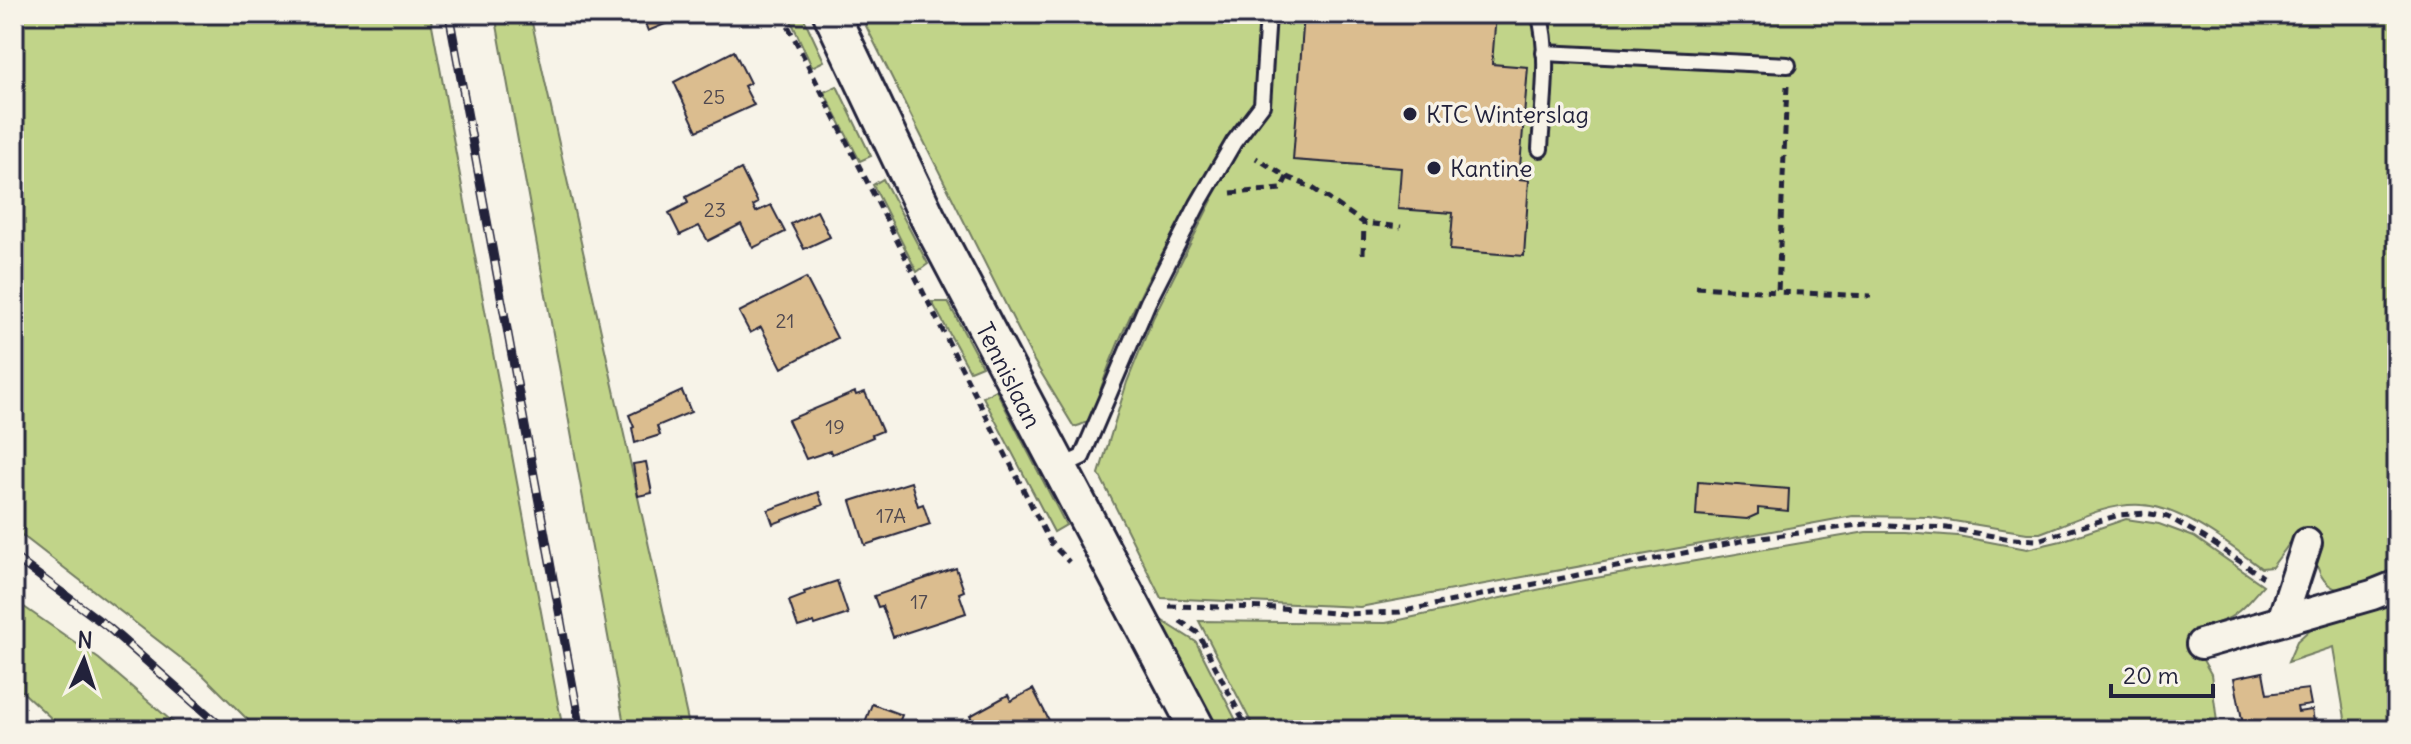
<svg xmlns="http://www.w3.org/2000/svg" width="2411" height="744" font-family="Delius,sans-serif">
  <rect width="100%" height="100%" fill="#f7f3e8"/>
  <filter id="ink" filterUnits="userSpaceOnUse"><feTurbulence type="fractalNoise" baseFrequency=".0125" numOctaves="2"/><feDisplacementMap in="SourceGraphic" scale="16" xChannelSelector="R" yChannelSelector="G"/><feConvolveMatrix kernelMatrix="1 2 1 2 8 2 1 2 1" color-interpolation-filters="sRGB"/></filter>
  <g filter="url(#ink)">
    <g fill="#c1d489" stroke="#727b62" stroke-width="2">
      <path d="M14 14H430L563 730H258L204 676 14 529Z"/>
      <path d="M495 14H530L690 730H625Z"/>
      <path d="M788 14H802L824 61 812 67Z"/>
      <path d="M860 14H2397V566C2385 573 2370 584 2357 588 2326 597 2314 572 2316 546L2298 532 2272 567 2261 568C2230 545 2180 506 2141 505 2107 503 2071 522 2040 533H2027L1929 517 1853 516 1360 607 1161 598 1099 474 1127 382 1153 318 1212 200 1195 195C1160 256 1125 318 1102 385 1095 406 1099 421 1074 427L1034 361Z"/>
      <path d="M837 86 871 156 860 161 824 92Z"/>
      <path d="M883 179 928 264 917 272 873 185Z"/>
      <path d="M932 302H948L982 366 970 371Z"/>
      <path d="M996 390 1066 525 1054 532 983 397Z"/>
      <path d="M2126 519 2159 524 2194 537 2263 585C2238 614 2233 621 2194 629L2199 653 2211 674 2218 730H1255L1199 621 1386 623 1578 581 1866 532H1905L1958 536 2027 549 2061 541Z"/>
      <path d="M14 600 99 659 182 730H64L14 684Z"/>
      <path d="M2397 602V730H2347L2333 647 2288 662 2297 641 2315 625Z"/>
      <path d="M1158 618 1196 642 1241 730H1216Z"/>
    </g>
    <g fill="#dbbd8f" stroke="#22223b" stroke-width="2">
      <path d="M641 14H690L648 31Z"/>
      <path d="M1304 14H1496L1492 64 1528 67 1519 179 1529 180 1524 256 1450 250 1453 213 1398 209 1401 168 1293 160Z"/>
      <path d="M734 51 750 83 744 86 754 105 697 131 674 82Z"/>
      <path d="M741 169 758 203 753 206 756 212 771 205 785 232 753 248 741 224 708 241 699 226 680 235 669 213 688 203 686 197Z"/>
      <path d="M817 211 830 237 804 249 791 224Z"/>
      <path d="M806 278 837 338 782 368 761 327 750 333 739 312Z"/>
      <path d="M682 391 691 412 657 426 660 435 635 443 632 428 634 427 629 415Z"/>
      <path d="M855 392 856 395 865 392 882 431 872 435 873 437 832 454 830 451 806 459 788 420Z"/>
      <path d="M646 462 652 493 638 496 633 464Z"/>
      <path d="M911 482 918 506 923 504 930 524 865 545 851 501Z"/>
      <path d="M1698 482 1789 489 1788 511 1758 508V514L1747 519 1696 515Z"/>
      <path d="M818 492 823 505 773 524 768 510Z"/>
      <path d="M956 568 964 591 959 593 966 613 893 637 882 606 878 607 874 596Z"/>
      <path d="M837 581 848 614 815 625 814 622 798 627 789 601 805 595 804 592Z"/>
      <path d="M2263 672 2267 694 2308 689 2311 705 2297 707 2298 712 2312 710 2315 726 2301 730H2244L2234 678Z"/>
      <path d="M1033 689 1054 730H977L970 716 1008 695 1011 701Z"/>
      <path d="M872 704 902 715 896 730H862Z"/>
    </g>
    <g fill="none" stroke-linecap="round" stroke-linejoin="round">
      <defs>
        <g id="service">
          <path d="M1539 14C1551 52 1542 108 1540 149"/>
          <path d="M1544 53 1788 65"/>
          <path d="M1058 468 1082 457 1148 302 1198 204 1234 142 1262 105 1268 14"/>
        </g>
        <g id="minor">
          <path d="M2282 620 2307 543"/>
          <path d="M2201 644 2372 595 2397 585"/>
        </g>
        <path id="tertiary" d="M831 14 928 218 1198 730"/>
      </defs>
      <use href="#service" stroke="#22223b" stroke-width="20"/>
      <use href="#minor" stroke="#22223b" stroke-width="34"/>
      <use href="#tertiary" stroke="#22223b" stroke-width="40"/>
      <g stroke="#22223b" stroke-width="5" stroke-dasharray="8 6" stroke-linecap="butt">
        <path d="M782 14 1050 542 1069 562"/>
        <path d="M1787 86 1778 292 1871 296"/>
        <path d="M1287 177 1311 187 1364 223 1401 227"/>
        <path d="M1231 193 1281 189 1287 177 1256 158"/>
        <path d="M1363 254 1364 223"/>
        <path d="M1696 287 1778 292"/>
        <path d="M1169 606 1281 608 1345 614 1400 612 1746 540 1866 524 1947 528 2011 539 2038 540 2119 515 2145 513 2168 517 2205 538 2263 577"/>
        <path d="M1180 621 1198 633 1248 730"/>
      </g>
      <use href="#service" stroke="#f7f3e8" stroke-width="14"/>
      <use href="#minor" stroke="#f7f3e8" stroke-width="28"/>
      <use href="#tertiary" stroke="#f7f3e8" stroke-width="34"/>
      <defs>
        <g id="rail">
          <path d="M449 14 581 730"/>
          <path d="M14 557 108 627 225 730"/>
        </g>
      </defs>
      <use href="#rail" stroke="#22223b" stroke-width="9"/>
      <use href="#rail" stroke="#f7f3e8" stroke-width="6" stroke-dasharray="18" stroke-linecap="butt"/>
    </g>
  </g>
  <g fill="#22223b" stroke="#f7f3e8" stroke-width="3">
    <circle cx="1410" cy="114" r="8"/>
    <circle cx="1434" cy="168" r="8"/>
  </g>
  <g text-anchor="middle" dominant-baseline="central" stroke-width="7" stroke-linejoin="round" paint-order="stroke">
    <g font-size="20" fill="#504950">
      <text x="714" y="96">25</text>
      <text x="715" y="209">23</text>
      <text x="785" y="320">21</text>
      <text x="835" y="426">19</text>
      <text x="891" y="515">17A</text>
      <text x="919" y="601">17</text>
    </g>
    <g font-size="24" fill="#22223b" stroke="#f7f3e8" text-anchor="start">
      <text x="1426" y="114">KTC Winterslag</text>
      <text x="1450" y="168">Kantine</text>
    </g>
    <g font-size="24" fill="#22223b" stroke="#f7f3e8">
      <text transform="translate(1009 375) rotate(63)">Tennislaan</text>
    </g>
  </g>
  <rect width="2411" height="744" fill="none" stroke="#f7f3e8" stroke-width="48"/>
  <rect x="24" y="24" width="2363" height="696" fill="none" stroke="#22223b" stroke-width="3" filter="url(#ink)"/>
  <g transform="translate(84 660) rotate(3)" stroke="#f7f3e8" stroke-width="6" paint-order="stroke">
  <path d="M0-6L14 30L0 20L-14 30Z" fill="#22223b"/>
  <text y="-12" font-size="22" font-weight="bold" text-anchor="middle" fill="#22223b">N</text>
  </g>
  <path d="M2111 684v12h102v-12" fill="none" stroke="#22223b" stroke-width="4"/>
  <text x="2123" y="684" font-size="24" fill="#22223b" stroke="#f7f3e8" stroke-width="6" paint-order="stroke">20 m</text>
</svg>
